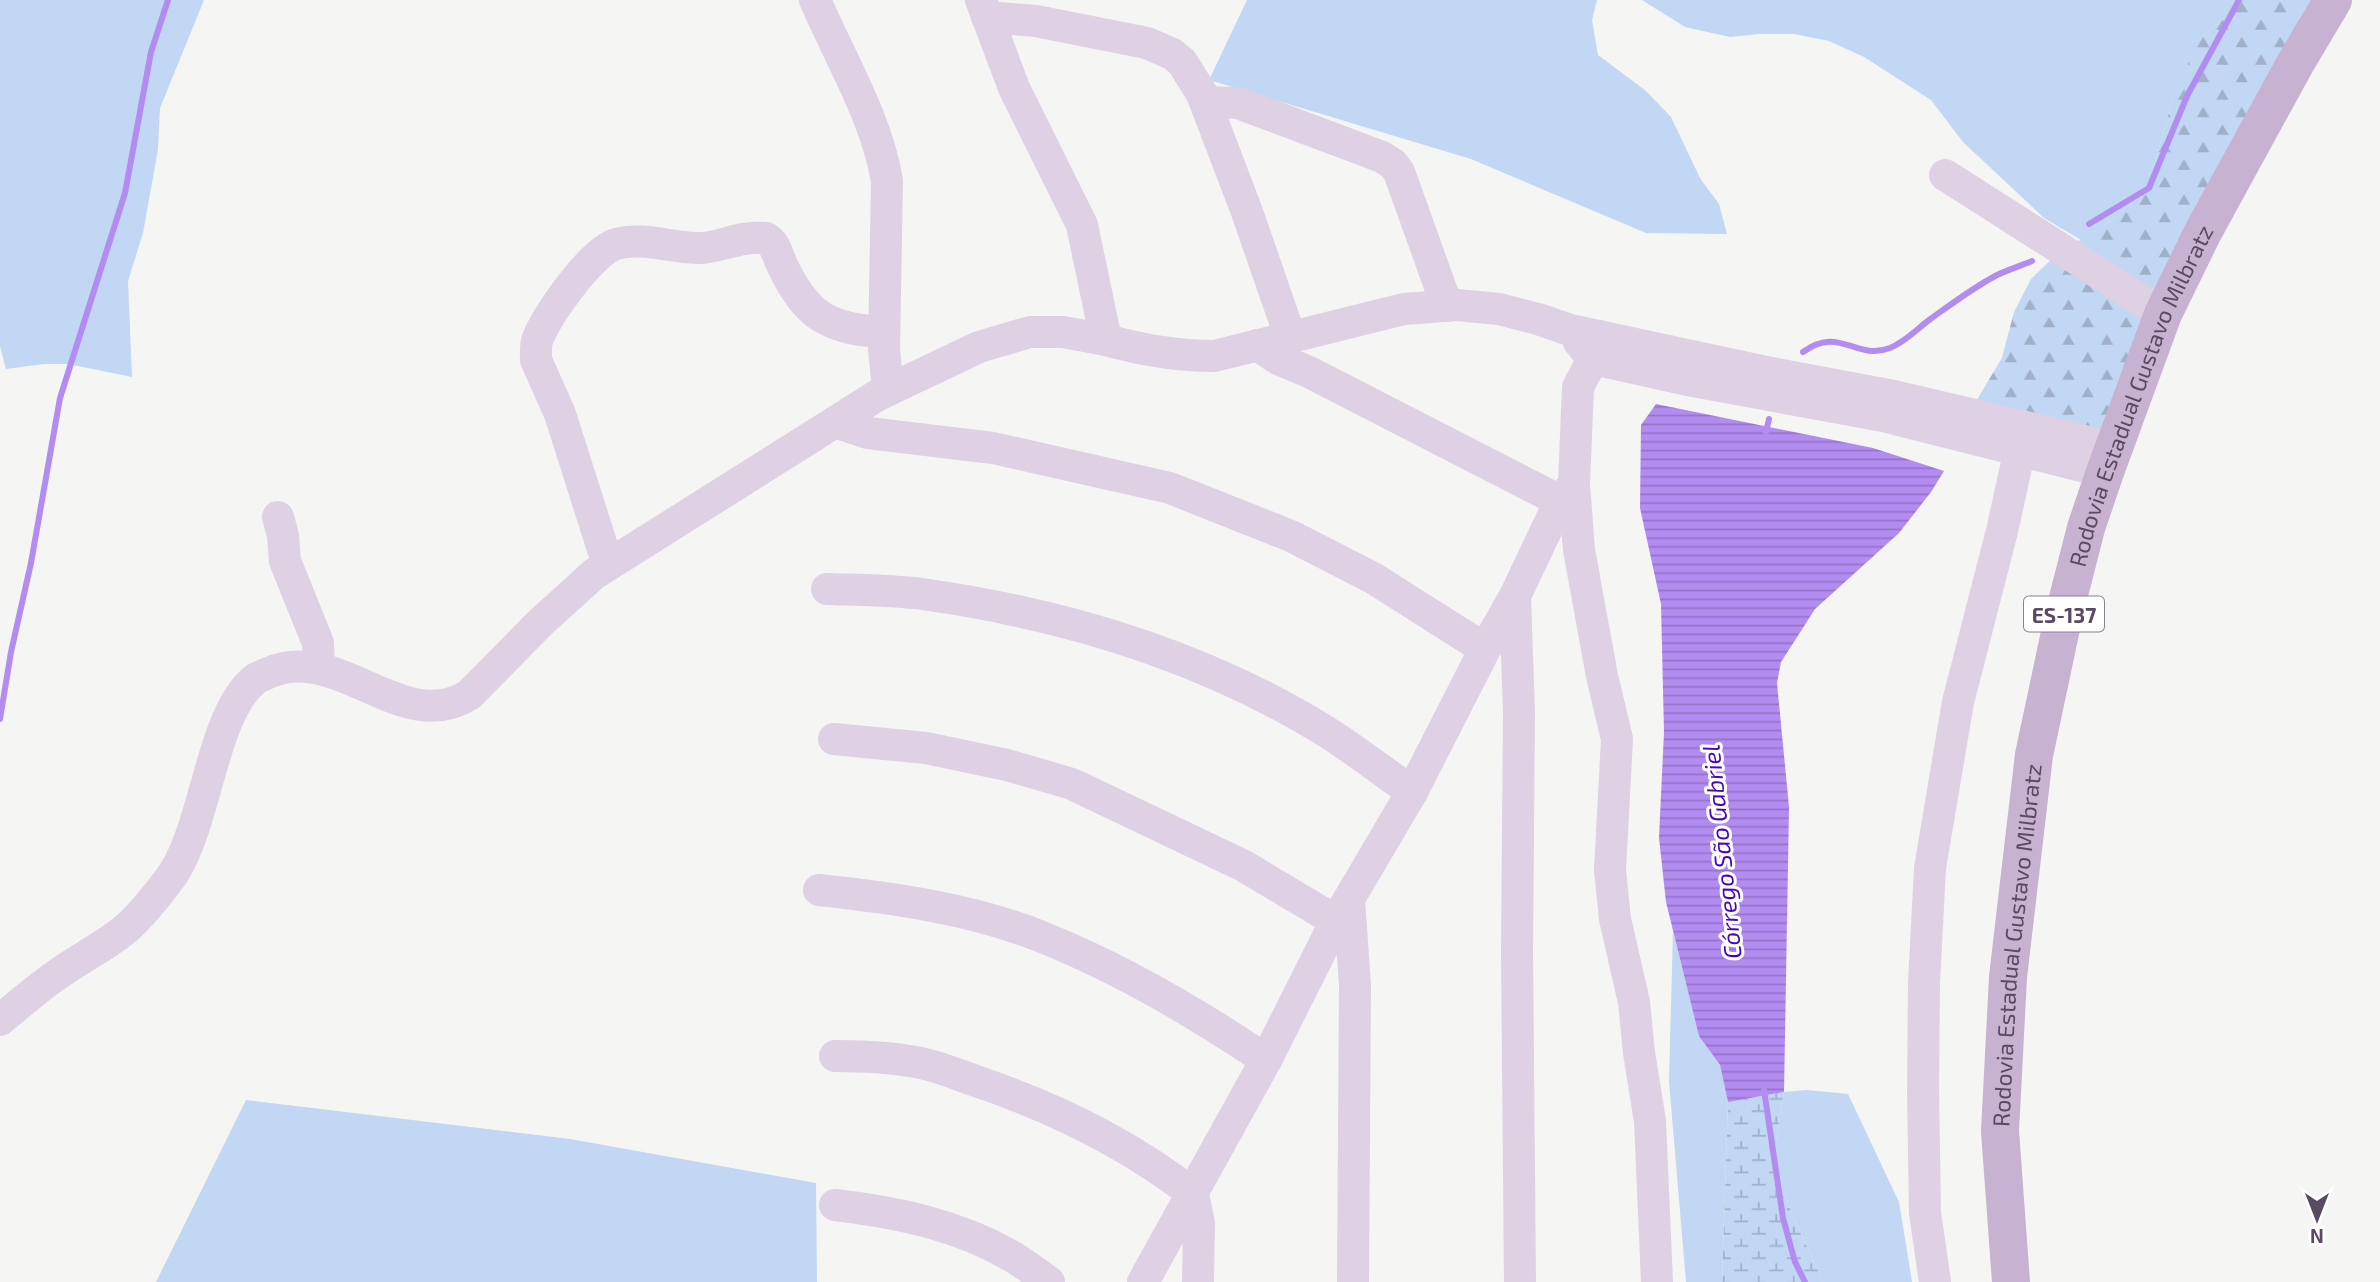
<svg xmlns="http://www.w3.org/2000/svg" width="2380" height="1282" font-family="'Exo 2',sans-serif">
  <defs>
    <pattern id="forest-firs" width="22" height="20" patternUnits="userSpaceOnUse" patternTransform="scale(1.75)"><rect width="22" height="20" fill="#c1d7f3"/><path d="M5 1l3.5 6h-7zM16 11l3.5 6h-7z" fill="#a0b0c8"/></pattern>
    <pattern id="wetland-marsh" width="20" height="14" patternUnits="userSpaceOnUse" patternTransform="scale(1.75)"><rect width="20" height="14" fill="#c1d7f3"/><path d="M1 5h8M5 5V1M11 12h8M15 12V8" fill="none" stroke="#a0b0c8"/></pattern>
    <pattern id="water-rules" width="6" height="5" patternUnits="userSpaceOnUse" patternTransform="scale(1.75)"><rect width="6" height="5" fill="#b38cf2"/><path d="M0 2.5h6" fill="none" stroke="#9574c7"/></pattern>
  </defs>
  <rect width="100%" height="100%" fill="#f5f5f3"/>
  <g fill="#c1d7f3">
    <path d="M0 0H204L160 108 158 149 143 233 128 281 132 377 68 364H44L6 369 0 346Z"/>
    <path d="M1247 0H1597L1592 20 1598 55 1646 91 1671 117 1700 178 1719 204 1727 234 1646 233 1471 159 1209 80Z"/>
    <path d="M1642 0H2242L2233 11 2202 37 2172 102 2147 191 2104 226 2081 240 2044 218 1963 142 1931 100 1864 57 1829 41 1794 34H1759L1730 37 1685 27Z"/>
    <path d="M1673 931 1699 1035 1720 1065 1728 1102 1722 1282H1686L1669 1081Z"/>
    <path d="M1807 1090 1848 1094 1899 1202 1912 1282H1823L1783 1193 1775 1146 1784 1092Z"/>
    <path d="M246 1100 570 1139 816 1183 817 1282H156Z"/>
  </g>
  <path fill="url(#forest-firs)" d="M2242 0H2319L2103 430 1975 403 2002 358 2014 312 2031 279 2058 253 2104 226 2147 191 2172 102 2184 71 2202 37 2233 11Z"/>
  <path fill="url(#wetland-marsh)" d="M1784 1092 1775 1146 1783 1193 1823 1282H1722L1728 1102Z"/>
  <path fill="url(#water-rules)" d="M1656 404 1873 448 1944 471 1931 492 1899 533 1815 609 1781 662 1777 683 1789 807 1784 1092 1728 1102 1720 1065 1699 1036 1666 902 1659 838 1664 732 1661 604 1640 508 1641 425Z"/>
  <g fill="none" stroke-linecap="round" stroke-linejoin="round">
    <g stroke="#b38cf2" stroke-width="6">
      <path d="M2089 224 2149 188 2187 96 2239 0"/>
      <path d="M1803 352C1840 325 1855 361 1890 348 1905 342 1916 330 1929 320 1950 305 1974 287 1997 275 2008 270 2020 266 2032 261"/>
      <path d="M1766 432 1769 419"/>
      <path d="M0 719 11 652 31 563 60 398 125 193 151 52 168 0"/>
      <path d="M1764 1090 1783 1218 1795 1262 1805 1282"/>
    </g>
    <g stroke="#ddd1e3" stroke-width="32">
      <path d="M815 0C840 58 877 119 887 181L884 349 888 390"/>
      <path d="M987 17 1036 21 1147 43 1172 54 1182 62 1202 94 1247 212 1290 336"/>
      <path d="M1205 102 1238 103 1289 122 1382 157 1393 164 1399 172 1447 306"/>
      <path d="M1945 175 2163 314"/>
      <path d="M1599 336 1593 359 1578 387 1574 484 1579 550 1602 676 1617 739 1610 870 1615 919 1634 1002 1639 1053 1650 1121 1657 1282"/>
      <path d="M1106 340C1142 350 1177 356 1214 356L1404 309 1457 305 1499 309 1538 319 1570 330 1761 371 1894 396 2115 448"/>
      <path d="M1579 342 1593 359 1687 380 1883 416 2105 472"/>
      <path d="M1257 345 1278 359 1309 372 1560 501"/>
      <path d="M835 422 868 433 993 448 1170 488 1291 536 1373 578 1485 649"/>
      <path d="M278 517 283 536 285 561 318 643 319 668"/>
      <path d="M608 565 560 414 536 360C536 352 535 345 538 338 548 314 591 252 616 244 643 236 674 249 702 248 724 246 740 236 766 238 776 244 777 254 782 265 807 317 829 329 884 332"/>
      <path d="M827 589C858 590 891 590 922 594 1065 614 1207 657 1330 734 1358 752 1385 773 1412 792"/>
      <path d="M1515 598 1519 712 1517 951 1520 1282"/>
      <path d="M834 739 926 748 1007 765 1072 784 1244 866 1336 921"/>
      <path d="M819 890C893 898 973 909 1042 937 1122 969 1195 1012 1266 1060"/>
      <path d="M1349 900 1355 985 1353 1282"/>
      <path d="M0 1020C19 1004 38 988 58 974 80 958 109 944 128 927 142 914 162 889 173 874 207 822 211 717 254 680 258 677 264 675 268 673 338 641 402 737 469 695L540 623 594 574 878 395 979 347 1030 332H1063L1106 340 1082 225 1014 88 981 0"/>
      <path d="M835 1056C866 1056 895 1057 925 1064 942 1068 959 1075 976 1081 1053 1107 1129 1144 1193 1194L1199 1223 1198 1282"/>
      <path d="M835 1205C896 1212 959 1225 1013 1257 1025 1264 1037 1274 1049 1282"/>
      <path d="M1143 1282 1266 1060 1336 921 1412 792 1485 649 1515 596 1560 501 1574 484"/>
      <path d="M1935 1282 1925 1213 1923 1090 1924 983 1930 868 1958 702 2002 531 2020 449"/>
    </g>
    <path stroke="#c7b2d2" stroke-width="38" id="s1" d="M2011 1282 2000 1131 2008 977 2034 755 2064 614 2086 528 2105 472 2163 314 2203 232 2295 64 2333 0"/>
  </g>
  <g text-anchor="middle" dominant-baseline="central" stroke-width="6" stroke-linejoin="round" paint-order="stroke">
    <rect fill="#fff" stroke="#8b8091" stroke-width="2" x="2024" y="596.5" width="80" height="35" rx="5"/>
    <g font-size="21" font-weight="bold" fill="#594962">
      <text x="2064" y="614">ES-137</text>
    </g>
    <g font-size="23" fill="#594962" stroke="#fff">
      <text stroke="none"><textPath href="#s1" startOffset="905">Rodovia Estadual Gustavo Milbratz</textPath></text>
      <text stroke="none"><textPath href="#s1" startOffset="338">Rodovia Estadual Gustavo Milbratz</textPath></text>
    </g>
    <g font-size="24" font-style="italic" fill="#4905b9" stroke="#fff">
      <text transform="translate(1721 852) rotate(-96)">Córrego São Gabriel</text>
    </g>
  </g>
  <g transform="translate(2317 1219) rotate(180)" stroke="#ffffff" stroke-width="5" paint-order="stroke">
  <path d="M0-5L12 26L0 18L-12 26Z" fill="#594962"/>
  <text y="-10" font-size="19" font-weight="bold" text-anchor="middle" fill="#594962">N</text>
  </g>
</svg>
